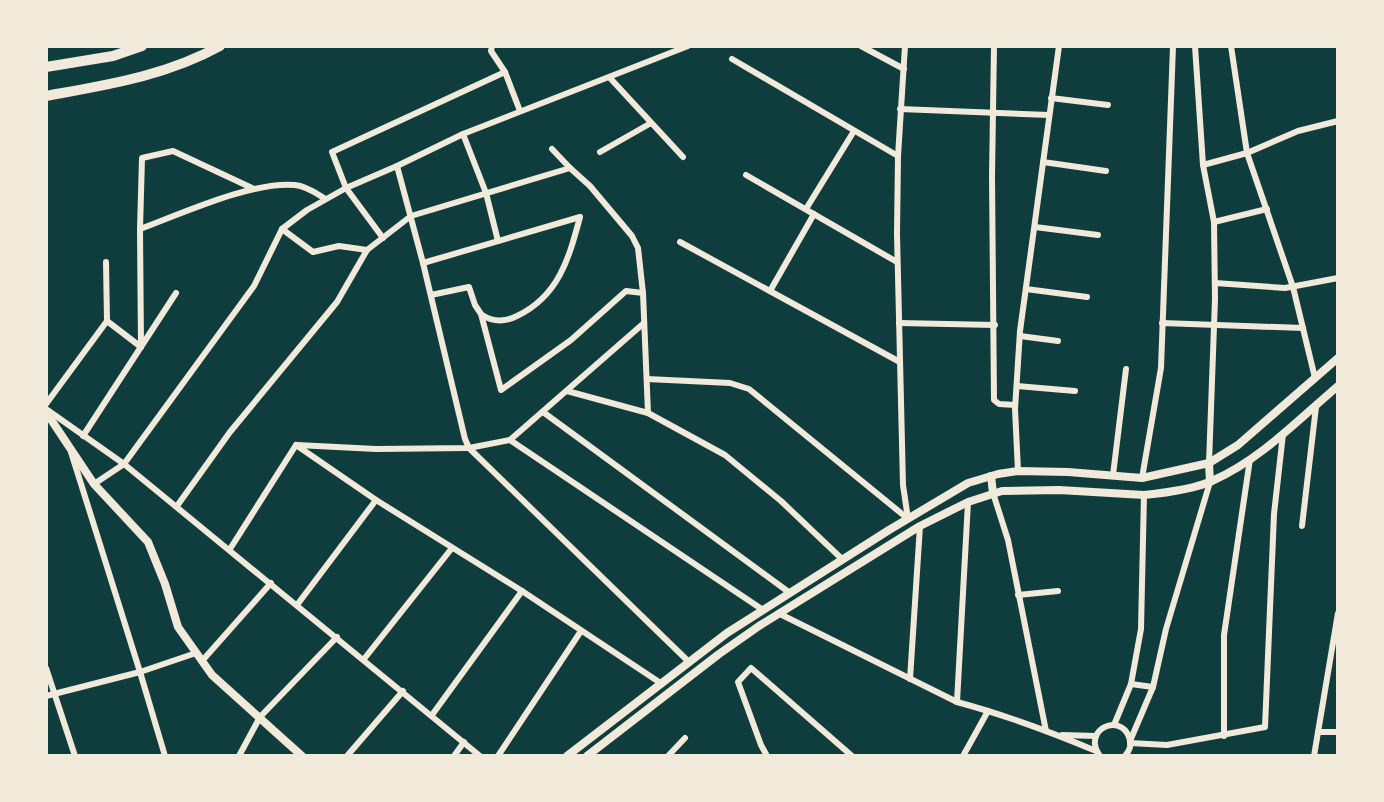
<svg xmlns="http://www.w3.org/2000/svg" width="1384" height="802" font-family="Barlow,sans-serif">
  <rect width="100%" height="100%" fill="#0f3d3e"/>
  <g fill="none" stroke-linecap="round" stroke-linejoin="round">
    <g stroke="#f1e9da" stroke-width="6">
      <path d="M492 46 491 51 505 72 520 111"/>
      <path d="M861 46 904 69"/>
      <path d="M905 46 898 156 897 234 903 485 908 519"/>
      <path d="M994 46 992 176 994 400 999 404 1015 405"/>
      <path d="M1195 46 1203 165 1214 222 1215 299 1209 463"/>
      <path d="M1231 46 1247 153 1293 287 1315 378"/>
      <path d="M732 59 898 156"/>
      <path d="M610 78 683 157"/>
      <path d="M1051 98 1108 105"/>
      <path d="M900 109 1049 115"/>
      <path d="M463 134 486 193 498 241"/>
      <path d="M552 149 570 168 590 186 632 236 638 248 643 293 648 413"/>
      <path d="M600 152 651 123"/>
      <path d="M1043 162 1106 171"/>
      <path d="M1203 165 1247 153 1298 131 1338 121"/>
      <path d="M397 166 423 263 465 439 469 448 689 662"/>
      <path d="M746 175 897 262"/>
      <path d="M806 209 854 131"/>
      <path d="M1214 222 1267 209"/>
      <path d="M1035 227 1098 235"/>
      <path d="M140 229C181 214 252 181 295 185 306 186 316 193 324 198"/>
      <path d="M282 229 313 252 339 246 367 250"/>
      <path d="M383 238 346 188 332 152 505 72"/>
      <path d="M680 242 898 361"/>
      <path d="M423 263 580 217"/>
      <path d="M1215 283 1285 288 1338 278"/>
      <path d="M1026 289 1087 297"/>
      <path d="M770 291 814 214"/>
      <path d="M431 295 469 287 475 305 481 314 501 390 571 340 626 291 643 293"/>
      <path d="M482 315C493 322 505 322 517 316 559 296 569 258 580 217"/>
      <path d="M107 321 141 347"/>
      <path d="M899 323 995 325"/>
      <path d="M1162 323 1303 328"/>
      <path d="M1020 336 1058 341"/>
      <path d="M141 347 140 229 142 158 173 151 252 188"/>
      <path d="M647 379 730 383 749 389 907 518"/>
      <path d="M1017 386 1075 391"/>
      <path d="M567 391 648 413 725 455 781 501 842 559"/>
      <path d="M46 404 107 321 106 262"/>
      <path d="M46 409 124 464 480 756"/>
      <path d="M543 412 790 593"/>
      <path d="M83 436 176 293"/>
      <path d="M510 440 763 610"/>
      <path d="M296 445 376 500 522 591 662 684"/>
      <path d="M297 445 376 449 469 448 510 440 644 323"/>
      <path d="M71 452 140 672 165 756"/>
      <path d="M1018 471 1015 409 1020 331 1059 46"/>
      <path d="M1113 475 1126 369"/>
      <path d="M1142 478 1161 368 1173 46"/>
      <path d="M94 484 124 464 254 286 282 229 307 210 346 188 397 166 463 134 688 46"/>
      <path d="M993 493 1008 540 1046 731"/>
      <path d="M177 506 230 432 337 302 367 250 411 216 570 168"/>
      <path d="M1302 526 1316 407"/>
      <path d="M230 549 296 445"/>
      <path d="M1018 595 1058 591"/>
      <path d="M297 605 376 500"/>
      <path d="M780 614 957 702C1005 715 1051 732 1096 751"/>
      <path d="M364 659 452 548"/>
      <path d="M202 661 271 583"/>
      <path d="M46 668 75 756"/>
      <path d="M910 679 920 526"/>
      <path d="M1131 684 1153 687"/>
      <path d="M46 696 140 672 196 653"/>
      <path d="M957 702 968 502"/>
      <path d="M432 715 522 591"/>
      <path d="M1114 725 1131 684 1141 629 1144 495"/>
      <path d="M1318 732H1338"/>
      <path d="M1062 735 1096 736"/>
      <path d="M1224 736V635L1250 459"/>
      <path d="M1130 741 1153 687 1166 629 1210 482"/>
      <path d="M1130 743 1167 745 1265 727 1274 514 1283 434"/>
      <path d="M239 756 260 717 337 637"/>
      <path d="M347 756 403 691"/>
      <path d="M454 756 464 742"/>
      <path d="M498 756 581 631"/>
      <path d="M668 756 685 738"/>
      <path d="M767 756 761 745 738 682 751 668 852 756"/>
      <path d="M963 756 988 711"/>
      <path d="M1100 756C1081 730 1120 712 1129 737 1132 745 1130 750 1125 756"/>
      <path d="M1314 756 1338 613"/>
    </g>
    <g stroke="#f1e9da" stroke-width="8">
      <path d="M46 412 94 484 148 542 165 584 178 627 212 675 302 756"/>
      <path d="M1209 463 1210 482"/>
      <path d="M991 476 993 493"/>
      <path d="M567 756 727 633 889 530 968 483 998 474 1018 471 1068 472 1142 478 1209 463 1238 445 1338 358"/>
      <path d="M587 756 719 654 759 626 920 526 968 502 1002 491 1059 490 1144 495C1164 493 1194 489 1212 481 1260 460 1298 420 1338 386"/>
    </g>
    <g stroke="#f1e9da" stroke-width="10">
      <path d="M46 67 113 56 142 46"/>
      <path d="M46 96C106 85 166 76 220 46"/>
    </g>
  </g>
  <rect width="1384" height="802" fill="none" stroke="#f1e9da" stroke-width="96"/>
</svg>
